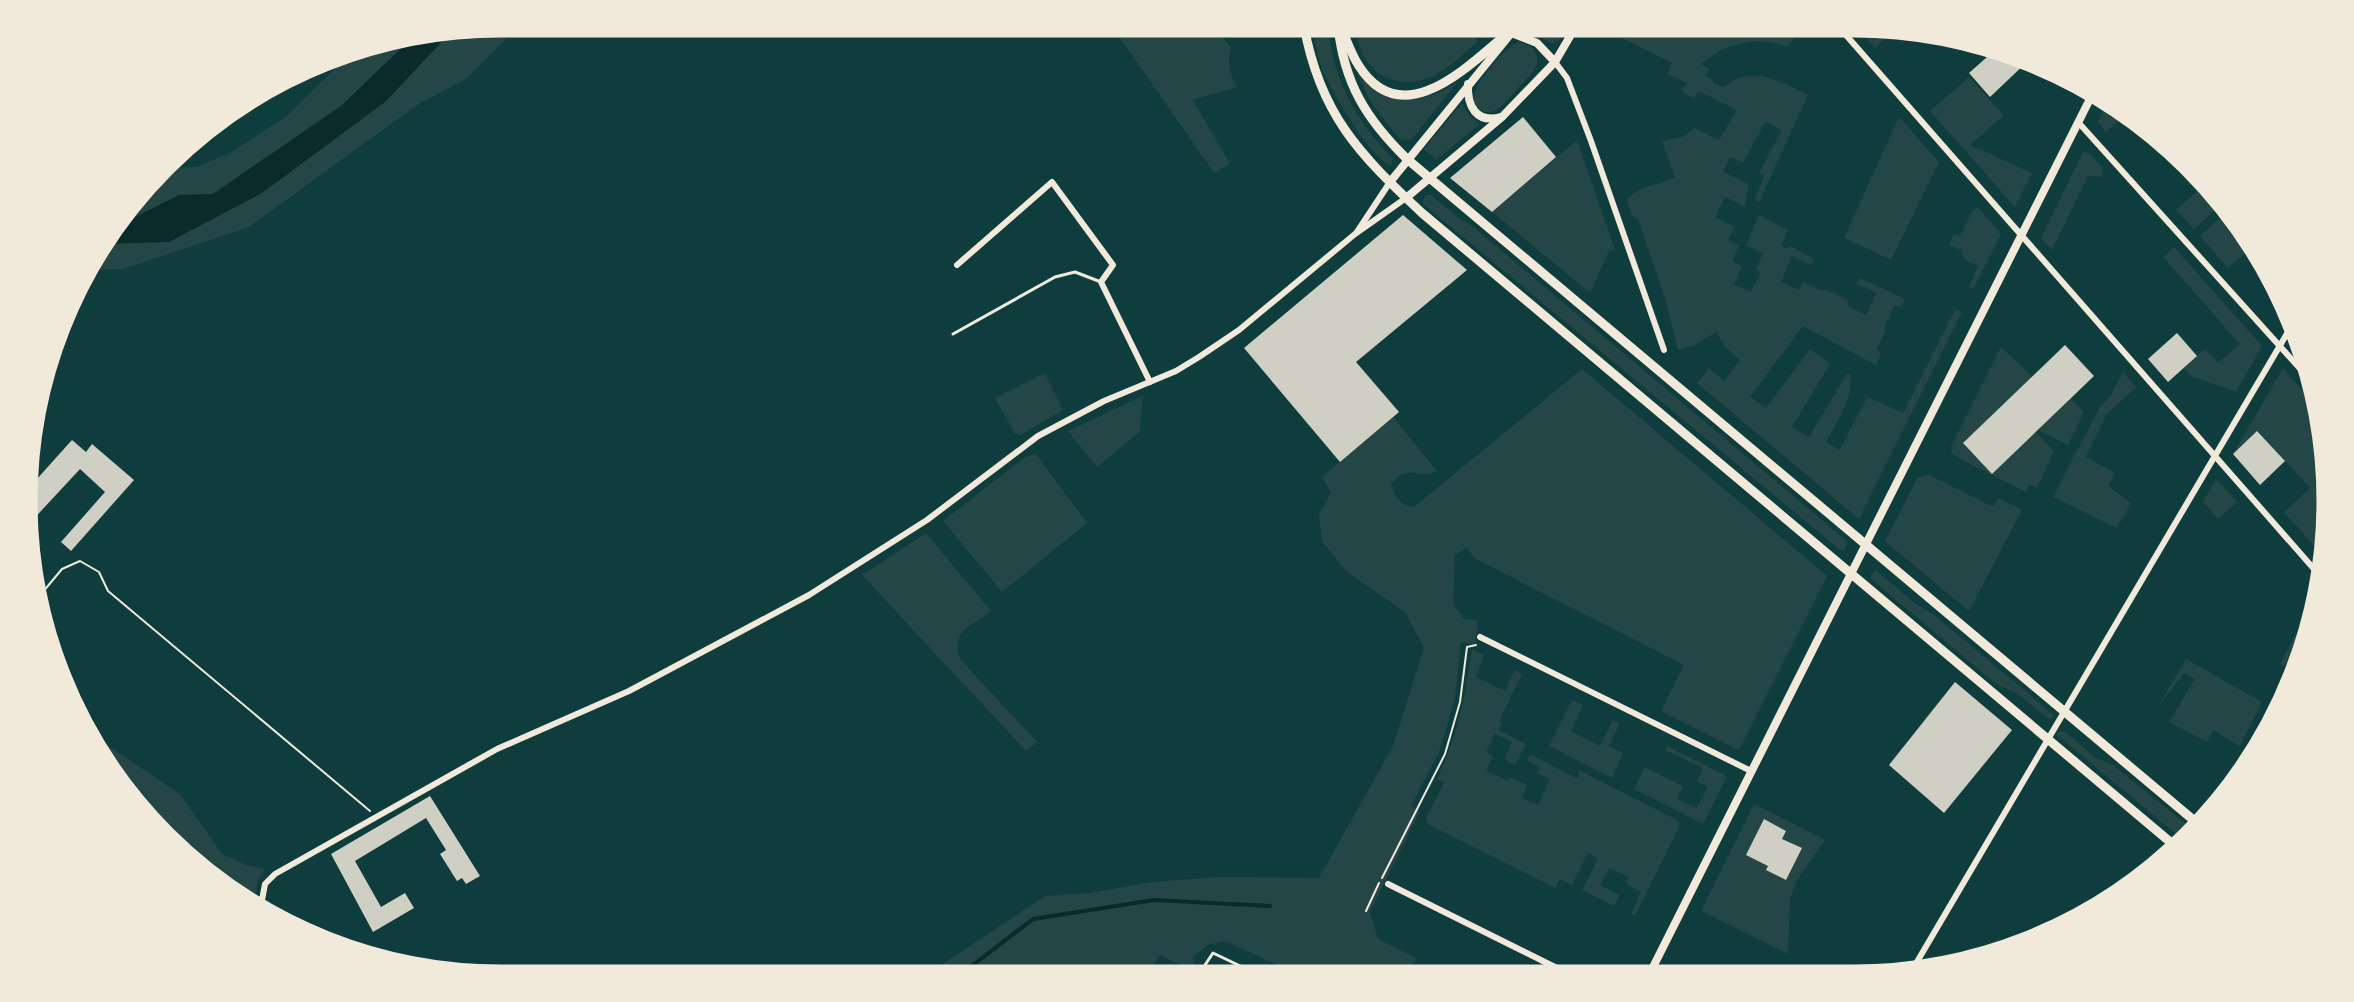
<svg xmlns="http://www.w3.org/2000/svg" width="2354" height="1002" font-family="Overpass,sans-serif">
  <rect width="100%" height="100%" fill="#0f3d3e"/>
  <g fill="#244646">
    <path d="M501 26H519L466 79 420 103 249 227 123 269 87 270 105 244 132 241 385 102 449 34Z"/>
    <path d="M1124 26H1160L1167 35 1183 26H1215L1231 48C1227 64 1229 73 1237 87L1193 100 1230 164 1214 173 1116 32Z"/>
    <path d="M1313 26H1329C1330 77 1358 123 1393 159L1391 165C1371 161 1326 83 1320 63 1316 51 1314 38 1313 26Z"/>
    <path d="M1356 26H1472L1477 42C1462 55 1447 71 1428 78 1388 93 1357 65 1356 26Z"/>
    <path d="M1530 26H1568L1560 40 1552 43 1528 32 1527 28Z"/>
    <path d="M1605 26H1805L1787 47C1758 34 1724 44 1701 64L1710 69 1705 76 1713 80V83L1724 87C1752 63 1780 82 1808 95L1759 202 1754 200 1765 175 1759 173 1782 130 1765 122 1743 163 1730 157 1723 172 1748 184 1745 207 1725 197 1715 217 1735 227 1728 240 1739 245 1732 261 1742 266 1734 284 1751 292 1761 273 1756 270 1763 253 1746 245 1759 215 1788 230 1781 246 1788 249 1790 246 1814 259 1811 265 1792 256 1781 282 1799 290 1803 282 1823 291 1825 289 1849 300 1847 306 1866 315 1876 293 1857 284 1860 278 1905 299 1901 307 1895 305 1884 328 1886 330 1876 350 1881 353 1876 365 1803 326 1750 397 1766 408 1810 349 1830 364 1792 427 1809 437 1847 374H1850C1855 397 1836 422 1826 442L1840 450 1867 397 1903 413 1955 309 1962 312 1859 519 1697 383 1709 368 1724 381 1740 360 1726 348 1716 332 1693 346 1678 350 1664 295 1638 219 1632 215 1627 199 1640 189 1675 178 1662 141 1682 137 1695 128 1719 140 1737 110 1699 91 1694 98 1682 92 1687 83 1667 74 1672 63 1612 33V29Z"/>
    <path d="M1876 29 1893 32 1875 48 1866 38Z"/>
    <path d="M409 41 341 106 213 194 179 195 135 217H127L167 168 197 167 230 153 287 116 354 50Z"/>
    <path d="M1520 42 1533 48C1536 53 1539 59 1536 65 1534 73 1524 81 1519 87 1507 101 1487 128 1473 100 1472 86 1506 45 1520 42Z"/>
    <path d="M1356 71C1381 108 1425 106 1458 81L1412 139 1401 141 1370 101Z"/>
    <path d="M1969 77 2004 115 1970 145 2032 173 2015 207 1930 111Z"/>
    <path d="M2108 102 2125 114 2106 132 2098 122Z"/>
    <path d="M1462 103 1469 116 1480 124 1436 160 1424 149Z"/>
    <path d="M1899 117 1939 162 1891 260 1844 238Z"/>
    <path d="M1577 140 1615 250 1609 251 1590 293 1492 212Z"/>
    <path d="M2083 152 2089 153 2103 169 2102 177 2088 176 2052 250 2041 238Z"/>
    <path d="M2205 184 2223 203 2194 229 2176 210Z"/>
    <path d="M1426 195H1431L1460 219 1471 225 1847 541 1845 550H1840L1422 203Z"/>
    <path d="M1978 207 2001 234 1973 289 1969 287 1978 266 1965 260 1961 250 1949 245 1954 234 1960 236 1973 210Z"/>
    <path d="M2221 217 2250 249 2228 268 2200 236Z"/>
    <path d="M2174 247 2262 346 2236 392 2191 376 2184 368 2205 349 2218 363 2240 344 2163 257Z"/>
    <path d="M2001 347 2032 377 1963 443 1992 474 2036 432 2054 451 2037 488 2029 484 2026 492 1960 459 1952 453 1951 447Z"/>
    <path d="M2283 368 2317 408 2327 470 2325 558 2284 512 2310 488 2258 431 2233 454Z"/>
    <path d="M1582 369 1827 576 1739 750 1661 711 1684 665 1474 558 1467 547 1455 555 1453 603 1464 619 1478 620 1475 644 1461 642 1455 699 1439 752 1411 806 1420 811 1370 912 1378 939 1416 958 1409 972 1278 974 1281 967 1225 941 1207 945 1193 957 1196 973 1160 955 1150 971 1155 975H1076L1065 968 1061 975H926L1045 896 1090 893 1152 882 1219 877 1319 878 1393 746 1424 648 1405 612 1347 572 1322 541 1319 514 1331 493 1322 477 1393 417 1437 471C1417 481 1408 461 1391 485 1394 496 1402 506 1414 507Z"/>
    <path d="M2123 372 2136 387 2106 415 2086 457 2115 473 2108 486 2131 503 2117 528 2053 497 2100 407 2109 398Z"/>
    <path d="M1045 373 1063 410 1019 436 1018 433 1015 434 995 398Z"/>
    <path d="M1143 396 1139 432 1097 467 1068 431Z"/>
    <path d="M2071 398 2084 413 2068 445 2038 430Z"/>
    <path d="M1036 454 1087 523 1002 592 943 521 1025 457Z"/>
    <path d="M1929 475 1993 507 1999 498 2022 510 1969 611 1885 541 1918 477Z"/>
    <path d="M2216 479 2237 502 2218 519 2203 502Z"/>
    <path d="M926 533 991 611C971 626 950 632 960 659L1037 742 1026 751 862 575Z"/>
    <path d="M1876 570 1913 602 1933 614 2054 715 2051 719 2046 717 2015 692 1996 684 1871 579V574Z"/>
    <path d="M2309 627 2303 654 2294 672 2280 664 2296 633 2295 643 2300 650 2306 641Z"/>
    <path d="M1472 649 1484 655 1476 677 1505 691 1515 670 1522 674 1499 721 1502 723 1499 730 1526 744 1515 765 1504 759 1512 742 1495 734 1486 752 1493 756 1486 771 1508 781 1510 777 1527 785 1522 798 1538 805 1550 779 1537 773 1540 767 1527 761 1530 754 1578 779 1579 770 1677 820 1680 825 1635 916 1631 914 1641 892 1626 884 1629 877 1609 868 1600 885 1620 895 1614 906 1582 890 1598 859 1588 853 1572 885 1560 879 1555 888 1429 825 1426 818 1444 783 1437 779C1458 737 1465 695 1472 649Z"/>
    <path d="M2186 659 2262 702 2240 746 2213 730 2207 742 2169 722 2195 679 2184 673 2157 708Z"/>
    <path d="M1572 700 1583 705 1571 731 1600 746 1613 720 1620 723 1609 746 1623 753 1612 778 1549 746Z"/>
    <path d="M86 731 180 794 222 854 246 865 265 869 259 878 253 906 217 880 208 860 168 835 89 738Z"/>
    <path d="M2064 731 2096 758 2113 765 2192 829 2182 839 2057 735 2058 732Z"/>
    <path d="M1667 746 1727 776 1703 824 1634 789 1645 767 1683 786 1677 799 1697 808 1708 787 1697 781 1703 768 1665 750Z"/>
    <path d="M1754 804 1825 840 1796 882 1790 899 1788 954 1701 911Z"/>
    <path d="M1221 964 1241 974H1206Z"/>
  </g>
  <g fill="#0a2a2b">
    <path d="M449 34 385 102 262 193 169 242 105 244 127 217H135L179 195 213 194 341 106 409 41Z"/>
    <path d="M169 836 208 860 217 880 188 859Z"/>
  </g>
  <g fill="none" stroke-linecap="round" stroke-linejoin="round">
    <path stroke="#0a2a2b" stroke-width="4" d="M960 975 1033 919 1154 900 1270 906"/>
  </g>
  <g fill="#cfcfc3">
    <path d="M1996 49 2028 61 1990 97 1969 73Z"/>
    <path d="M1523 117 1556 157 1492 212 1450 178Z"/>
    <path d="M1403 215 1467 270 1356 362 1399 412 1340 462 1244 348Z"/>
    <path d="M2177 333 2197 356 2168 382 2148 359Z"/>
    <path d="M2065 345 2094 376 1992 474 1963 443Z"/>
    <path d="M2257 431 2285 461 2260 485 2233 454Z"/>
    <path d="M72 440 86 452 92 444 134 480 71 551 61 542 105 492 80 469 28 525 26 501 27 490Z"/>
    <path d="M1955 682 2012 730 1944 813 1889 765Z"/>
    <path d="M430 796 480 876 466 884 462 878 457 881 440 854 446 850 426 818 355 861 381 907 405 893 414 908 373 932 331 854Z"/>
    <path d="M1764 819 1786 831 1782 839 1802 848 1786 880 1766 870 1768 866 1746 855Z"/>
  </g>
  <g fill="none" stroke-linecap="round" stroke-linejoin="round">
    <g stroke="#f1e9da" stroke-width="2">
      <path d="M37 599 62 569 80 561 99 572 108 591 370 811"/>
      <path d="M1382 878 1445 754 1460 702 1467 647 1476 645"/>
      <path d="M1366 911 1379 883"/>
    </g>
    <g stroke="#f1e9da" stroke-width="3">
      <path d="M953 334 1055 277 1075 272 1101 282"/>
      <path d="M1199 974 1213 953 1257 974"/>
    </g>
    <g stroke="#f1e9da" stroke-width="6">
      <path d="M1838 26 2321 577"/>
      <path d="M1555 62 1567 78 1591 141 1664 350"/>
      <path d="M2078 122 2313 383"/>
      <path d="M1357 232 1390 182"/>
      <path d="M957 265 1052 182 1113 265 1101 282 1150 382"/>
      <path d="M1480 637 1751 771"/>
      <path d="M1388 884 1567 973"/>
      <path d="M260 911 265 884 275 874 497 749 629 691 809 595 927 520 1038 436 1104 401 1176 371 1199 357 1239 330 1355 234 1406 198"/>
      <path d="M1911 972 2292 325"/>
    </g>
    <g stroke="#f1e9da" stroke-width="8">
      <path d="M1509 32 1537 43 1555 62"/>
      <path d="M1468 84C1467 106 1476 124 1501 117"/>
      <path d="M1390 182 1517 26"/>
      <path d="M1406 198 1502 117 1555 62 1576 26"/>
      <path d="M1650 973 2094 91"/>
    </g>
    <g stroke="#f1e9da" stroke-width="9">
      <path d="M1304 26C1320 114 1359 154 1422 213L2175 846"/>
      <path d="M1338 26C1344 83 1366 119 1407 159L2197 823"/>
      <path d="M1341 28C1347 40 1351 54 1359 66 1403 135 1470 64 1509 32"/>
    </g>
  </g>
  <path d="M0 0H2354V1002H0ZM501 36H1853A465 465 0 0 1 2318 501V501A465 465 0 0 1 1853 966H501A465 465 0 0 1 36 501V501A465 465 0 0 1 501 36Z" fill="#f1e9da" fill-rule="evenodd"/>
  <path fill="none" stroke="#f1e9da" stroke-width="3" d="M501 36H1853A465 465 0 0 1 2318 501V501A465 465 0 0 1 1853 966H501A465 465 0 0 1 36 501V501A465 465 0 0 1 501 36Z"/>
</svg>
